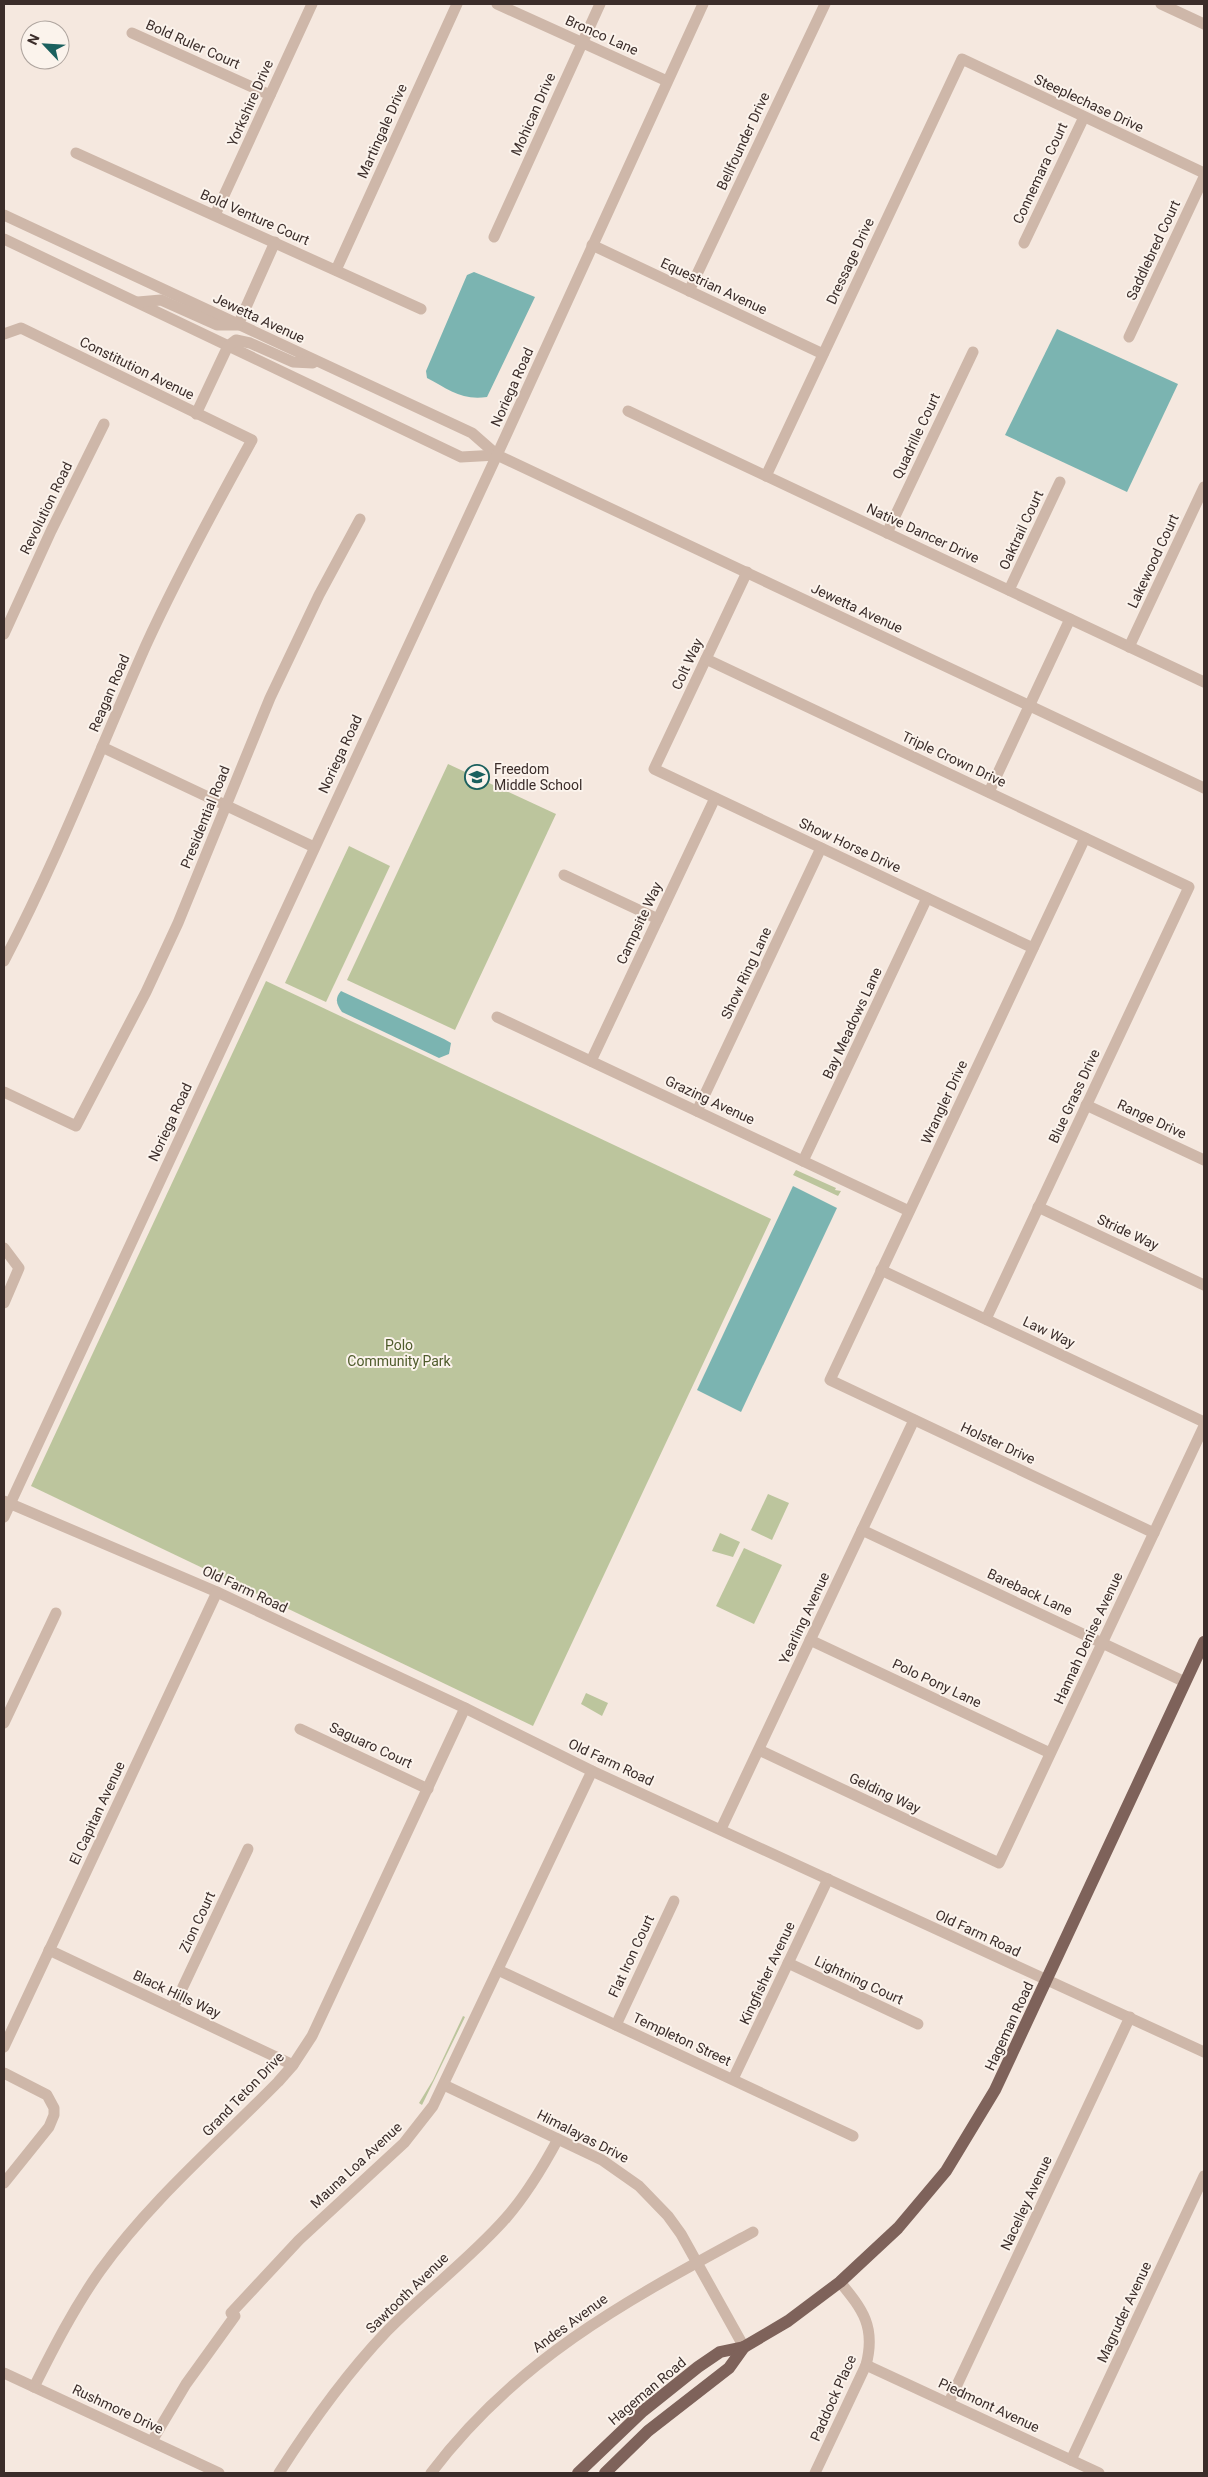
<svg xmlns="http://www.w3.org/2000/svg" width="1208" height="2477" font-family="Roboto,sans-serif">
  <rect width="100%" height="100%" fill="#f5e8df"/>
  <g fill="#bcc59d">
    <path d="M448 764 556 814 455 1030 347 980Z"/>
    <path d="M349 846 390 866 326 1002 285 983Z"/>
    <path d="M266 981 771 1219 533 1726 31 1486Z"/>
    <path d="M796 1170 836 1188 835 1190 841 1191 838 1196 793 1175Z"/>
    <path d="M768 1494 789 1503 772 1540 751 1530Z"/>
    <path d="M720 1533 740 1542 733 1557 712 1551Z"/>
    <path d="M744 1548 782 1565 754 1624 716 1606Z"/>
    <path d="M586 1693 608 1703 602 1716 581 1704Z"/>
    <path d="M463 2016 465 2017 422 2105 419 2103 433 2080Z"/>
  </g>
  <g fill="#7bb4b1">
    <path d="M474 272 535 297 487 397C462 401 448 389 427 378L426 371 467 275Z"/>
    <path d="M1057 329 1178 384 1127 492 1005 435Z"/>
    <path d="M341 991 444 1039 451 1043 449 1054 439 1058 342 1012C337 1005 334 999 341 991Z"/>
    <path d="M793 1186 837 1208 741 1412 697 1390Z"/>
  </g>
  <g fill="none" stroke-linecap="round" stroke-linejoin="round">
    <g stroke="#ceb7a9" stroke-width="11">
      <path d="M497 4 667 81"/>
      <path d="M1161 4 1204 24"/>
      <path d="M132 33 270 95"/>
      <path d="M76 153 421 309"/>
      <path d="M4 215 472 433 497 455 1204 788"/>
      <path d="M215 215 312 4"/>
      <path d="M494 237 600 4"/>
      <path d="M4 239 461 457 497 455"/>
      <path d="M1024 243 1084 117"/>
      <path d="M592 245 823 354"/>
      <path d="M336 270 457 4"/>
      <path d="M689 291 825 4"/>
      <path d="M138 302 161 300 217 325H238L275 242"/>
      <path d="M4 334 21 328 252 440C215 507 178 575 146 645 99 751 58 858 4 961"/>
      <path d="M1129 337 1204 177"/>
      <path d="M628 411 1204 682"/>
      <path d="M196 414 228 346 236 340 250 343 293 362 313 363"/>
      <path d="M766 476 962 59 1204 173"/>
      <path d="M887 533 973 352"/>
      <path d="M747 572 654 769 1033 948"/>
      <path d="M1009 590 1060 482"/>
      <path d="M4 634 51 531 104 424"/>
      <path d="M1129 647 1204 487"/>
      <path d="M706 659 1189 887 986 1319"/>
      <path d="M102 747 314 847"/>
      <path d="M989 792 1070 619"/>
      <path d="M1085 838 830 1380 1154 1533"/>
      <path d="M564 875 658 919"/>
      <path d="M497 1017 909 1211"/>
      <path d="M591 1061 715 798"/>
      <path d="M4 1092 76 1126 146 992 178 923 270 698 319 595 360 519"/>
      <path d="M1086 1105 1204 1160"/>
      <path d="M697 1111 821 848"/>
      <path d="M803 1161 927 898"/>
      <path d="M1038 1207 1204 1285"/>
      <path d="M4 1248 19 1268 4 1303"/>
      <path d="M881 1270 1204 1422"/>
      <path d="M4 1501 217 1592 465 1708 592 1771 1204 2052"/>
      <path d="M4 1517 497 455 703 4"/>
      <path d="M862 1530 1185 1682"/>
      <path d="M810 1640 1050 1753"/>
      <path d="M4 1723 56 1613"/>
      <path d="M300 1729 428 1789"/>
      <path d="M759 1750 999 1863 1204 1426"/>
      <path d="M721 1829 914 1420"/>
      <path d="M49 1950 293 2065"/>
      <path d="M788 1963 918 2024"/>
      <path d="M498 1970 853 2136"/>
      <path d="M173 2008 248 1849"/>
      <path d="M616 2025 674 1901"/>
      <path d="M4 2047 217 1592"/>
      <path d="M4 2073 47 2095 54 2108V2115L49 2127 4 2183"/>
      <path d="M733 2079 828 1879"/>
      <path d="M444 2085 602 2160 639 2186 668 2216 681 2234 744 2347"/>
      <path d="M866 2365 1099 2473"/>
      <path d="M4 2373 219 2473"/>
      <path d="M34 2387C54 2347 74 2308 100 2271 150 2201 218 2143 278 2082L293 2065 312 2036 465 1708"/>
      <path d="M949 2402 1130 2017"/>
      <path d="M152 2441 186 2384 235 2316 231 2313 299 2240 404 2143 433 2106 592 1771"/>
      <path d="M1071 2460 1204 2176"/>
      <path d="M279 2473C311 2423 346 2374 387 2331 425 2292 470 2259 506 2218 527 2194 543 2167 558 2139"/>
      <path d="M431 2473C519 2357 628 2300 753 2232"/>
      <path d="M815 2473 866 2365C876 2327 863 2310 840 2282"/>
    </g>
    <g stroke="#7e625a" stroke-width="12">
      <path d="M578 2473 643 2411 698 2367 720 2352 744 2347 788 2321 840 2282 898 2228 946 2171 995 2090 1204 1642"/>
      <path d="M605 2473 648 2431 729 2368 744 2347"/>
    </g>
  </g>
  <defs>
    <symbol id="school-ring" viewBox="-11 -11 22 22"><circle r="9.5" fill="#fbf3ec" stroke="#1b605e" stroke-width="1.5"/><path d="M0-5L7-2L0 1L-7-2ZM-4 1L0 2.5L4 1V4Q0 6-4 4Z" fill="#1b605e"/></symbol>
  </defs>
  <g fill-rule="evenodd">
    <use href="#school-ring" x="463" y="763" width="28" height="28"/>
  </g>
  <g text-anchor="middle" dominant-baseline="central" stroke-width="4" stroke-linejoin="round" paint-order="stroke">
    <g font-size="14" fill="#3b2d2a" stroke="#fbf3ec">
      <text transform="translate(602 35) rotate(24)">Bronco Lane</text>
      <text transform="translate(193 44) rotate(24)">Bold Ruler Court</text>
      <text transform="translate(250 103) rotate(-66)">Yorkshire Drive</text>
      <text transform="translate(1089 103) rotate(25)">Steeplechase Drive</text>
      <text transform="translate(533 114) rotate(-66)">Mohican Drive</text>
      <text transform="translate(382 131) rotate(-66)">Martingale Drive</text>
      <text transform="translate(743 141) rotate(-65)">Bellfounder Drive</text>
      <text transform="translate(1040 173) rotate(-65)">Connemara Court</text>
      <text transform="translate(255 217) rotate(24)">Bold Venture Court</text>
      <text transform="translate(1153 250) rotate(-65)">Saddlebred Court</text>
      <text transform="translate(850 261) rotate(-65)">Dressage Drive</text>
      <text transform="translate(714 286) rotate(25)">Equestrian Avenue</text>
      <text transform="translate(259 318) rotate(25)">Jewetta Avenue</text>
      <text transform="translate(137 368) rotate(26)">Constitution Avenue</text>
      <text transform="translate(512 387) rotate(-66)">Noriega Road</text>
      <text transform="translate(916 436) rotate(-65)">Quadrille Court</text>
      <text transform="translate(46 508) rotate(-64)">Revolution Road</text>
      <text transform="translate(1021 530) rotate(-65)">Oaktrail Court</text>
      <text transform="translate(923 533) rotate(25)">Native Dancer Drive</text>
      <text transform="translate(1153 561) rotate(-65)">Lakewood Court</text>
      <text transform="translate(857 608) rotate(25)">Jewetta Avenue</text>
      <text transform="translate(687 664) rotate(-65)">Colt Way</text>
      <text transform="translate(109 693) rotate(-67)">Reagan Road</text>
      <text transform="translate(340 754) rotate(-65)">Noriega Road</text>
      <text transform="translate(954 759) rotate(25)">Triple Crown Drive</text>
      <text transform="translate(205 817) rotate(-68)">Presidential Road</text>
      <text transform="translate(850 845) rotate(25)">Show Horse Drive</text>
      <text transform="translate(639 923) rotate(-65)">Campsite Way</text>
      <text transform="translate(746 973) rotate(-65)">Show Ring Lane</text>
      <text transform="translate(852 1023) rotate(-65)">Bay Meadows Lane</text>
      <text transform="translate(1074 1096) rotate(-65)">Blue Grass Drive</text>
      <text transform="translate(710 1100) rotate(25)">Grazing Avenue</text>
      <text transform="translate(944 1102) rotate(-65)">Wrangler Drive</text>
      <text transform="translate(1152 1119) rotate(25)">Range Drive</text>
      <text transform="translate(170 1122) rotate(-65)">Noriega Road</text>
      <text transform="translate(1128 1232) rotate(25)">Stride Way</text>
      <text transform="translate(1049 1332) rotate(25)">Law Way</text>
      <text transform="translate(998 1443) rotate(25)">Holster Drive</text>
      <text transform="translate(245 1589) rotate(25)">Old Farm Road</text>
      <text transform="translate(1030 1592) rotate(25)">Bareback Lane</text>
      <text transform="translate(804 1618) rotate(-65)">Yearling Avenue</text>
      <text transform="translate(1088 1638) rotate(-65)">Hannah Denise Avenue</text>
      <text transform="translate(937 1683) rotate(25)">Polo Pony Lane</text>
      <text transform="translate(371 1745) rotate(25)">Saguaro Court</text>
      <text transform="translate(611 1762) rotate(25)">Old Farm Road</text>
      <text transform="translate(885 1793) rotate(25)">Gelding Way</text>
      <text transform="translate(97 1813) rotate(-65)">El Capitan Avenue</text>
      <text transform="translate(197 1922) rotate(-65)">Zion Court</text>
      <text transform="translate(978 1933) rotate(25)">Old Farm Road</text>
      <text transform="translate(631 1956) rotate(-65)">Flat Iron Court</text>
      <text transform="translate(767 1973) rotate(-65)">Kingfisher Avenue</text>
      <text transform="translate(859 1980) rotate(25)">Lightning Court</text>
      <text transform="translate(177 1994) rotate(25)">Black Hills Way</text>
      <text transform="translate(1009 2026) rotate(-65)">Hageman Road</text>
      <text transform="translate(682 2039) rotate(25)">Templeton Street</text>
      <text transform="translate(243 2094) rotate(-46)">Grand Teton Drive</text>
      <text transform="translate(583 2136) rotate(27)">Himalayas Drive</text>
      <text transform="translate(356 2165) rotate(-43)">Mauna Loa Avenue</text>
      <text transform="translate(1026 2203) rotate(-65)">Nacelley Avenue</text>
      <text transform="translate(407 2293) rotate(-44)">Sawtooth Avenue</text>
      <text transform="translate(1124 2312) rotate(-65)">Magruder Avenue</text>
      <text transform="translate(570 2323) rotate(-36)">Andes Avenue</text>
      <text transform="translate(647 2391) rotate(-40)">Hageman Road</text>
      <text transform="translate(833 2398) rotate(-66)">Paddock Place</text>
      <text transform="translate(989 2405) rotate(25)">Piedmont Avenue</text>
      <text transform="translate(118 2409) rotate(25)">Rushmore Drive</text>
    </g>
    <g font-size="14" fill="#3b2d2a" stroke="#fbf3ec" text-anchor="start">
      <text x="494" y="769">Freedom<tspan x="494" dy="16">Middle School</tspan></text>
    </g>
    <g font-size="14" fill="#4e5b2b" stroke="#fbf3ec">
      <text x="399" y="1345">Polo<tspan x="399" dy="16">Community Park</tspan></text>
    </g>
  </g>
  <rect width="1208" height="2477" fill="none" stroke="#3b2d2a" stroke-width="10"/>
  <g transform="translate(45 45) rotate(295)"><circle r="24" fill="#fbf3ec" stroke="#aea49e"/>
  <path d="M0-4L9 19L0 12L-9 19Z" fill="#1b605e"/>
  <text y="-8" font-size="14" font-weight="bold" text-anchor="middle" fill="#3b2d2a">N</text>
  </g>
</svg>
